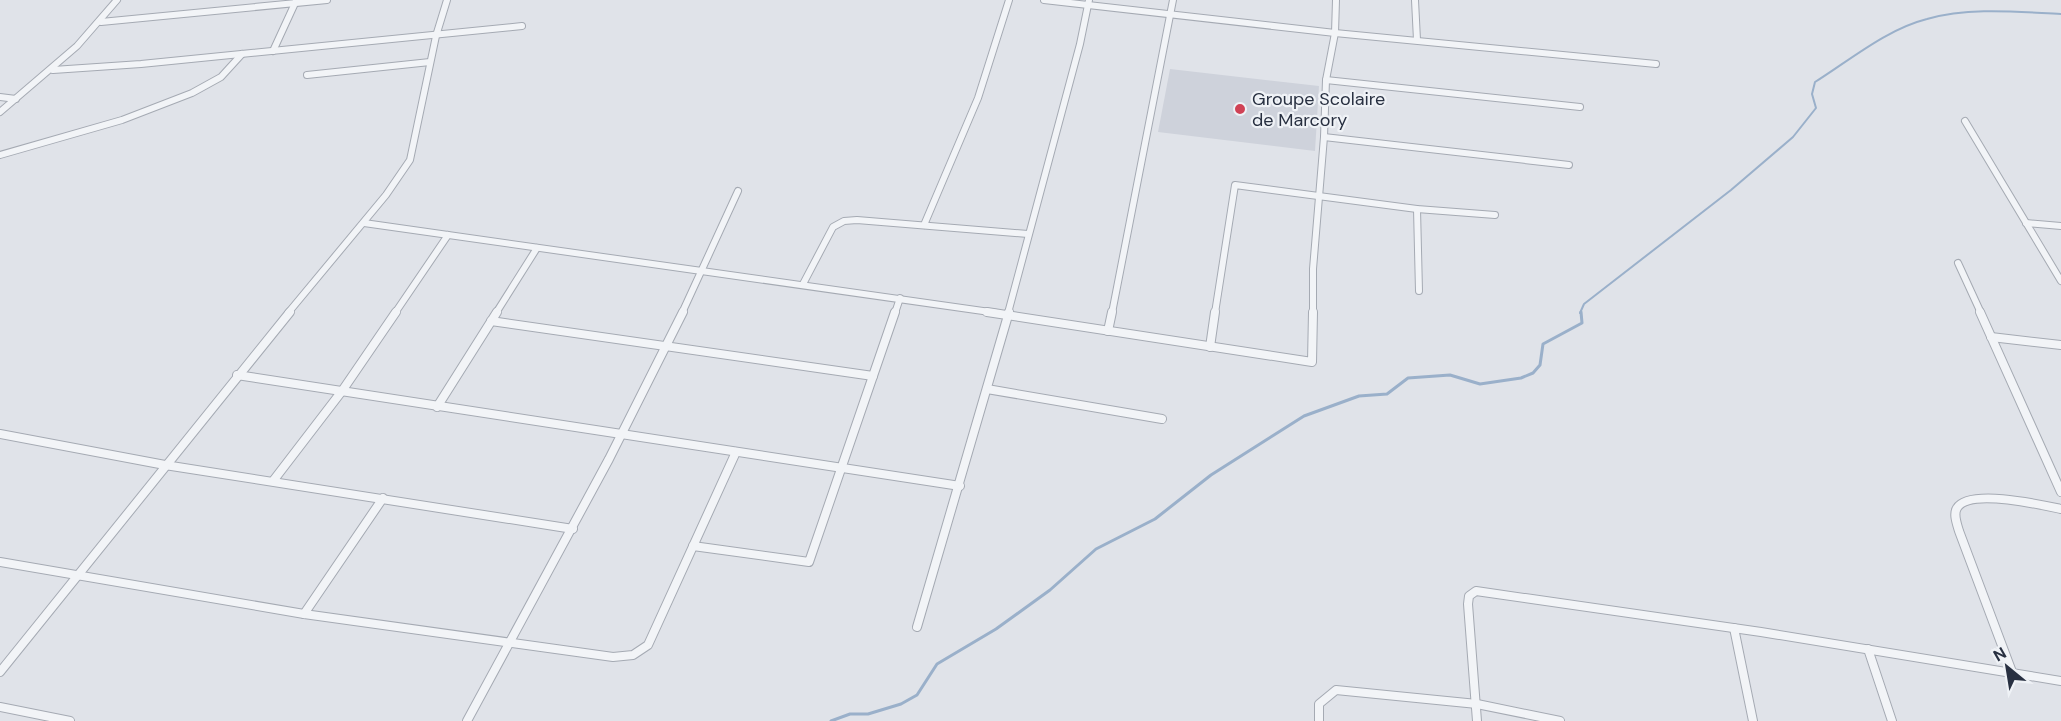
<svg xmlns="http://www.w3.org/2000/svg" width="2061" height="721" font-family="'DM Sans',sans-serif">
  <rect width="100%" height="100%" fill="#e0e3e9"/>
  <path fill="#ced2db" d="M1170 69 1319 86 1315 151 1158 132Z"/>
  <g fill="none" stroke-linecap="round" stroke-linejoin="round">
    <path stroke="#9ab0ca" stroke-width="2" d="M1580 313 1584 304 1731 190 1793 137 1816 108 1812 94 1815 82C1850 60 1887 29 1927 19 1970 7 2017 12 2061 14"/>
    <path stroke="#9ab0ca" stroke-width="3" d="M831 721 850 714H868L901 704 917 695 937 664 996 629 1050 590 1096 549 1155 519 1211 475 1304 416 1359 396 1387 394 1408 378 1450 375 1480 384 1521 378 1533 373 1540 365 1543 344 1582 323 1581 312"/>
    <defs>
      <g id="minor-far1">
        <path d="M1044 0 1335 33 1656 64"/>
        <path d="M1415 0 1417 40"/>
        <path d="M101 22 327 0"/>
        <path d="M273 51 296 1"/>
        <path d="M53 70 141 64 522 26"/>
        <path d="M307 75 430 62"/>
        <path d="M1326 80 1580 107"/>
        <path d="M0 97 16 99"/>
        <path d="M0 112 77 46 117 0"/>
        <path d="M1965 121 2061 281"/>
        <path d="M1324 137 1569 165"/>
        <path d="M0 155 122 120 192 93 221 77 242 54"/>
        <path d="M1417 209 1419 291"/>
        <path d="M364 223 997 313"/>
        <path d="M2026 223 2061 226"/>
        <path d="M924 225 978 98 1009 0"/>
        <path d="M1958 263 1981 313"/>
        <path d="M803 284 833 227 844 221 857 220 1028 234"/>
        <path d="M288 313 386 195 410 160 436 36 447 0"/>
        <path d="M395 313 448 235"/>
        <path d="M496 313 537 248"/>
        <path d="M682 313 738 191"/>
        <path d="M895 313 900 298"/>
        <path d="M1008 313 1080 44 1089 0"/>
        <path d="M1112 313 1173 0"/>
        <path d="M1215 313 1235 185 1417 209 1495 215"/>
        <path d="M1313 313V269L1324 137 1326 80 1335 33 1336 0"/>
      </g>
      <g id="minor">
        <path d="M987 312 1312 362 1313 312"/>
        <path d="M1980 312 2061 492"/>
        <path d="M491 321 873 376"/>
        <path d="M1108 331 1112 312"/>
        <path d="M1991 337 2061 345"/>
        <path d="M1210 347 1215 312"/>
        <path d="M237 375 960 486"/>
        <path d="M987 389 1162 419"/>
        <path d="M437 407 497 312"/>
        <path d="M0 434 165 465 573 529"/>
        <path d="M273 481 342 391 396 312"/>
        <path d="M693 546 809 562 895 312"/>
        <path d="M0 562 304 614 613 657 633 655 648 645 736 452"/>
        <path d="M304 614 383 498"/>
        <path d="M917 627 1009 312"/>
        <path d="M1734 628 1753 721"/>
        <path d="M1868 649 1892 721"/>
        <path d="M0 672 290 312"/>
        <path d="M2012 672 1959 531C1957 524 1953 514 1957 508 1969 488 2042 505 2061 509"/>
        <path d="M0 707 70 721"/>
        <path d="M467 721 609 459 683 312"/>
        <path d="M1319 721V704L1336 690 1477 704 1560 721"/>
        <path d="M1477 721 1468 604 1469 596 1476 591 1761 632 2061 681"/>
      </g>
    </defs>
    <use href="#minor-far1" stroke="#a5aab3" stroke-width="8"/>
    <use href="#minor" stroke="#a5aab3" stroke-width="10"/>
    <use href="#minor-far1" stroke="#f2f4f7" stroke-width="6"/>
    <use href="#minor" stroke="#f2f4f7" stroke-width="8"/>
  </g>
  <circle fill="#d04255" stroke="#eff2f6" stroke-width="2" cx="1240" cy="109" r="6"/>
  <g text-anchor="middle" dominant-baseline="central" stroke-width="4.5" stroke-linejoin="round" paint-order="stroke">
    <g font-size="18" fill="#283041" stroke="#eff2f6" text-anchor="start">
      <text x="1252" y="99">Groupe Scolaire<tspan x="1252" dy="21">de Marcory</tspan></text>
    </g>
  </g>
  <g transform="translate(2007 667) rotate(330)" stroke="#eff2f6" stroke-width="4.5" paint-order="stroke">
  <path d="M0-4.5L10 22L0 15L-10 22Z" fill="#283041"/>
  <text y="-9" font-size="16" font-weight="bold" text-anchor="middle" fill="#283041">N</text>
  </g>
</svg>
